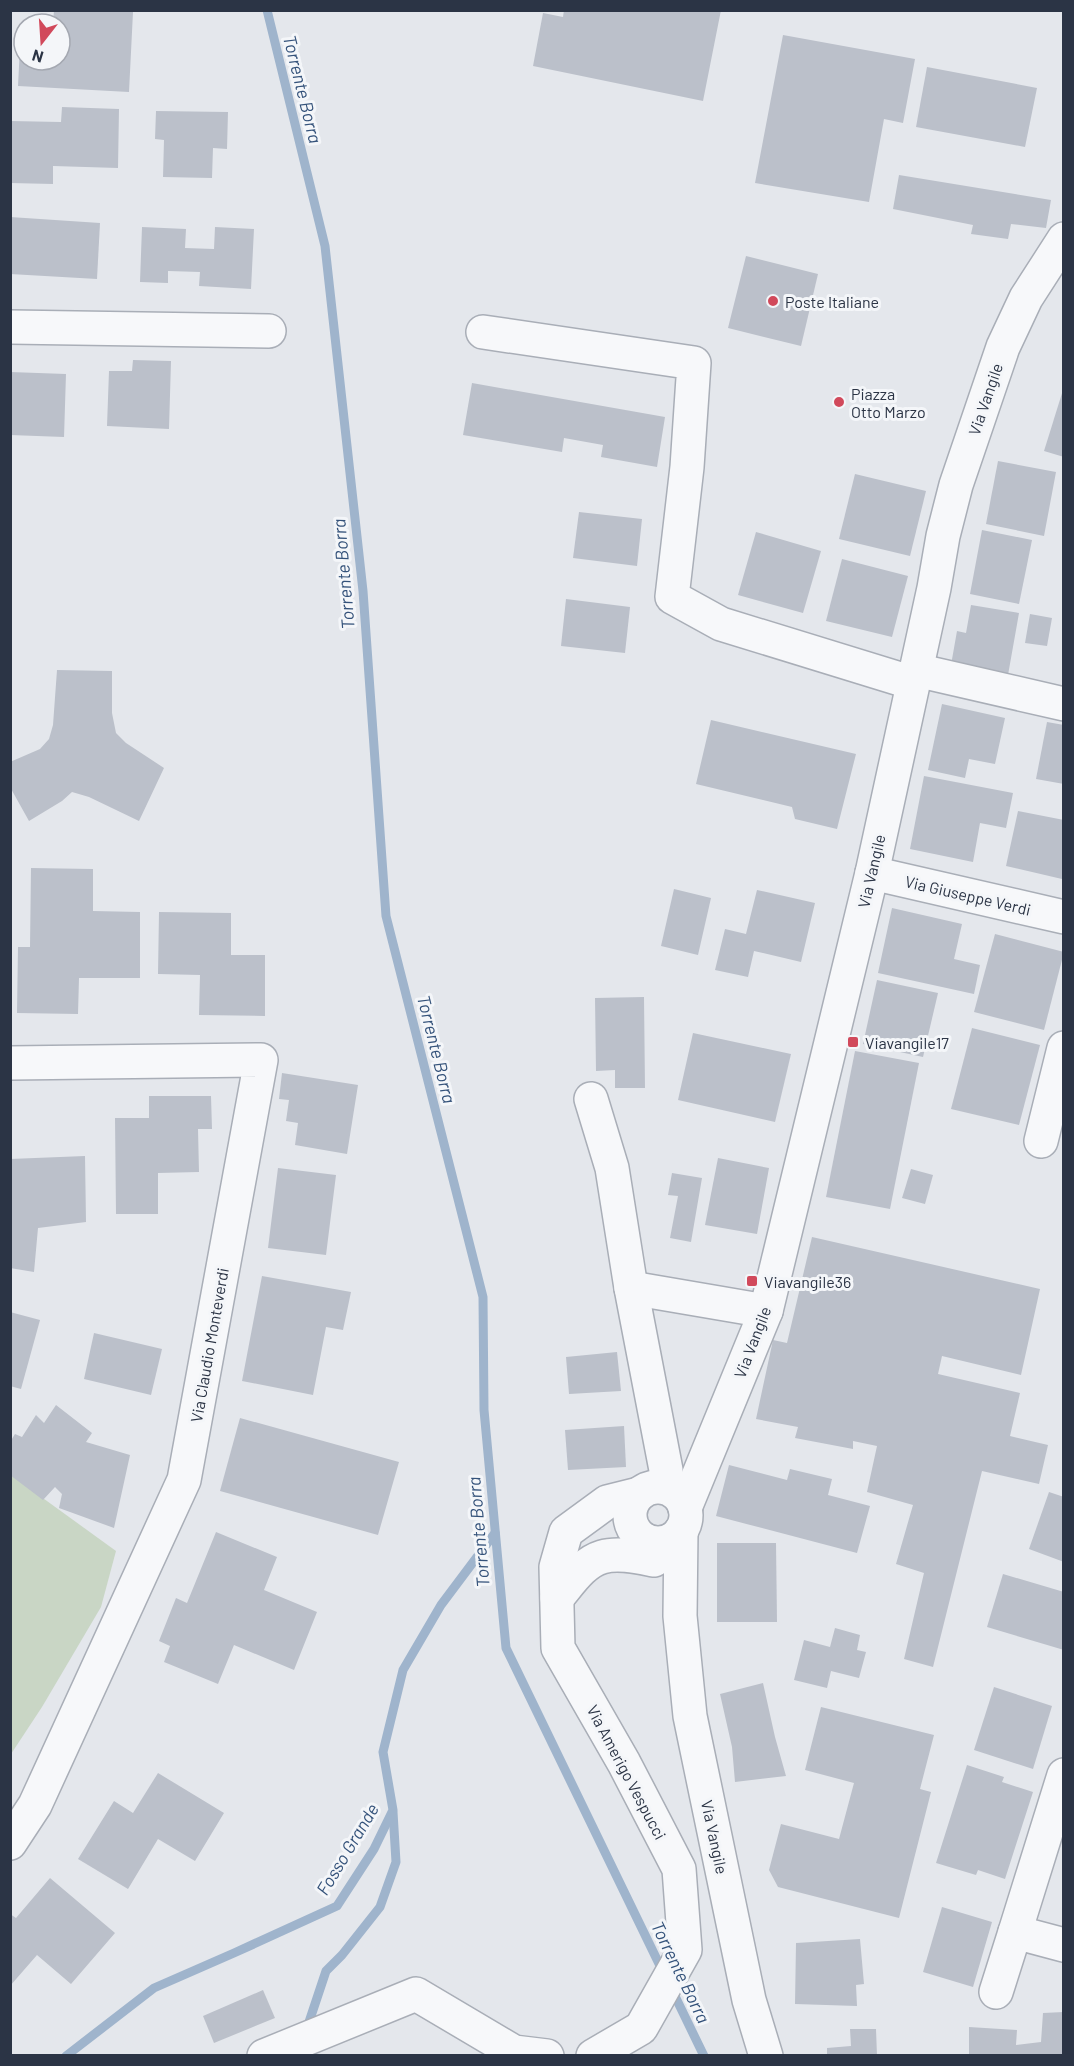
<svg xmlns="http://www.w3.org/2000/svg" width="1074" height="2066" font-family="Barlow,sans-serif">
  <rect width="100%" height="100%" fill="#e4e7ec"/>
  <path fill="#c9d6c5" d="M11 1475 116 1551 101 1607 42 1707 11 1754Z"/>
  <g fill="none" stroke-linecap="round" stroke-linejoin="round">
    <g stroke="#9fb4cc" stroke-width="9">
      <path d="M267 10 325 246 363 591 386 916 483 1297 484 1410 506 1648 663 1972"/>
      <path d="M672 1990 704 2056"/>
      <path d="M306 2031 326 1971 342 1955 380 1907 396 1862 393 1812"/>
      <path d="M66 2056 154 1988 234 1953 337 1906 374 1849 393 1810 383 1752 403 1670 441 1605 495 1533"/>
    </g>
  </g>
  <g fill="#bbc0ca">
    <path d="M54 10 133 12 129 92 18 86 21 27H24V60H60V24H53Z"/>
    <path d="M564 10H721L703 101 533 66 543 13 563 17Z"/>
    <path d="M783 35 915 59 903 123 884 119 869 202 755 183Z"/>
    <path d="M927 67 1037 88 1025 147 916 127Z"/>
    <path d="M62 107 119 109 118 168 53 166V184L10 183V121L61 122Z"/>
    <path d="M156 111 228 112 227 149 213 148 212 178 163 177 164 140 155 139Z"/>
    <path d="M899 175 1051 200 1046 228 1011 224 1008 239 971 234 973 225 893 209Z"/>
    <path d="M10 217 100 223 97 279 10 274Z"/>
    <path d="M142 227 186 229 185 248 214 249 215 227 254 229 251 289 199 286 200 272 168 271V283L140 282Z"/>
    <path d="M746 256 818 274 801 346 728 328Z"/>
    <path d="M133 360 171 361 169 429 107 426 109 371H132Z"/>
    <path d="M10 372 66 374 64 437 10 435Z"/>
    <path d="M472 383 665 417 657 467 601 457 603 445 564 438 562 452 463 435Z"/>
    <path d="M1063 390H1064V457L1044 451Z"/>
    <path d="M998 461 1056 472 1044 536 986 524Z"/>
    <path d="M855 474 926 491 910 556 839 539Z"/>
    <path d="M579 512 642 519 637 566 573 558Z"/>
    <path d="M982 530 1032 540 1019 604 970 594Z"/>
    <path d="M756 532 821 551 803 613 738 595Z"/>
    <path d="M842 559 908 576 892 637 826 621Z"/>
    <path d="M566 599 630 607 625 653 561 646Z"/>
    <path d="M971 605 1019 613 1008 675 951 665 957 631 966 633Z"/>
    <path d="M1030 614 1052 618 1047 646 1025 643Z"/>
    <path d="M57 670 112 671V713L116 733 126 743 164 768 139 821 89 797 72 792 62 801 29 821 10 787V762L40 749 49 739 53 725Z"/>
    <path d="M942 704 1005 718 995 764 969 759 965 778 928 770Z"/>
    <path d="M711 720 856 754 837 829 795 819 792 807 696 784Z"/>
    <path d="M1047 722 1064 725V784L1036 779Z"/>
    <path d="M924 776 1013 793 1006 828 980 823 973 862 910 849Z"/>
    <path d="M1018 811 1064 820 1062 879 1006 866Z"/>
    <path d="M31 868 93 869V911L140 912V978H79L78 1014 17 1013 18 947H30Z"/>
    <path d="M674 889 711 898 698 955 661 946Z"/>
    <path d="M757 890 815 903 801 962 754 951 748 977 715 970 725 929 746 934Z"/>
    <path d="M892 908 962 924 954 959 980 965 974 994 878 973Z"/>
    <path d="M159 912 231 913V955H265V1016L199 1015 200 975 158 974Z"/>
    <path d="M995 934 1064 952 1044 1030 974 1012Z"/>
    <path d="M877 980 938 993 923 1057 863 1044Z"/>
    <path d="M644 997 645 1088H615V1070L596 1071 595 998Z"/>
    <path d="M972 1028 1040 1045 1019 1125 951 1109Z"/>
    <path d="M693 1033 791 1054 775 1122 678 1100Z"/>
    <path d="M855 1051 919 1063 890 1209 826 1197Z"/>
    <path d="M282 1073 358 1085 347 1154 295 1145 298 1123 286 1121 289 1100 279 1099Z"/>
    <path d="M149 1096H211L212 1129H198L199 1172 158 1173V1214H116L115 1118H149Z"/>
    <path d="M85 1156 86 1222 38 1228 34 1272 10 1268V1159Z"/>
    <path d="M718 1158 769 1168 757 1234 705 1225Z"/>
    <path d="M278 1168 336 1175 326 1255 268 1248Z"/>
    <path d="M911 1169 933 1175 925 1204 902 1198Z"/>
    <path d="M672 1173 702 1178 691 1242 670 1238 678 1196 668 1195Z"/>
    <path d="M812 1237 1040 1289 1021 1375 942 1356 938 1374 1020 1393 1010 1436 1048 1445 1039 1484 982 1471 933 1667 904 1659 924 1573 896 1564 913 1505 867 1492 877 1446 853 1441V1449L795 1438 798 1427 756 1419 773 1340 787 1343Z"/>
    <path d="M262 1276 351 1292 343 1330 326 1327 313 1395 242 1381Z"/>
    <path d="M10 1312 40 1320 21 1389 10 1386Z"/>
    <path d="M94 1333 162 1349 151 1395 84 1379Z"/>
    <path d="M617 1352 621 1391 569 1394 566 1357Z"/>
    <path d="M56 1405 92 1433 86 1442 130 1455 114 1528 59 1508 62 1494 55 1487 43 1500 10 1475V1442L15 1434 22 1437 36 1415 44 1423Z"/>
    <path d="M240 1418 399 1462 378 1535 220 1491Z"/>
    <path d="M624 1426 626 1467 568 1470 565 1430Z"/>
    <path d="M729 1465 787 1480 790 1469 832 1479 828 1495 870 1506 857 1553 716 1516Z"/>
    <path d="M1049 1492 1064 1497V1562L1029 1549Z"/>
    <path d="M216 1532 277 1557 264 1590 317 1612 294 1670 234 1645 218 1684 164 1662 170 1646 159 1641 176 1598 187 1603Z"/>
    <path d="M717 1543H776L777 1622H717Z"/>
    <path d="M1003 1574 1064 1592V1650L987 1627Z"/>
    <path d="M835 1628 860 1635 857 1650 866 1652 859 1678 831 1671 827 1688 794 1680 804 1640 830 1647Z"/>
    <path d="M763 1683 775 1737 786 1776 735 1782 732 1747 720 1694Z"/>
    <path d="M994 1687 1052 1706 1033 1769 974 1750Z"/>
    <path d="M821 1707 934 1735 920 1789 931 1792 899 1918 778 1887 769 1870 781 1824 839 1839 854 1783 805 1770Z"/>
    <path d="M967 1765 1004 1777 1002 1782 1033 1792 1005 1879 978 1870 976 1875 936 1863Z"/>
    <path d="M158 1773 224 1813 195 1861 158 1839 128 1889 78 1859 114 1801 133 1813Z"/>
    <path d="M50 1878 115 1933 71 1984 37 1955 10 1986V1914L16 1918Z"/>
    <path d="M942 1907 992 1922 973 1987 923 1972Z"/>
    <path d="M860 1939 864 1984 856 1985 857 2006 795 2004 796 1943Z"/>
    <path d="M263 1990 275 2018 214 2043 203 2016Z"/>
    <path d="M1064 2012V2056H969V2027L1017 2030 1016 2045 1041 2042 1043 2013Z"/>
    <path d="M850 2029H876L877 2056H827V2048L851 2046Z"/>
  </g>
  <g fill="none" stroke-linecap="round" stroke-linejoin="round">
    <defs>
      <g id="minor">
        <path d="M10 327 269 331"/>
        <path d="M483 332 694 363 687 467 672 597 721 624 913 683"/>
        <path d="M916 670 1064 704"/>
        <path d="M872 873 1064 917"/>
        <path d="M10 1063 261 1060 184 1480 35 1805 10 1843"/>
        <path d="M591 1099 612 1168 631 1288"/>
        <path d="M1041 1141 1064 1048"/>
        <path d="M666 1470 631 1288 766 1311"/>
        <circle cx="658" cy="1515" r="28"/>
        <path d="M685 1508 766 1311 872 873 934 588 943 536 956 485 1003 347 1026 298 1064 239"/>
        <path d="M681 1531 680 1616 690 1716 749 2000 766 2056"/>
        <path d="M557 1598C570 1583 582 1563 602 1557 618 1552 639 1557 654 1560"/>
        <path d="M1064 1775 1015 1932 1064 1945"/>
        <path d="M996 1992 1015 1932"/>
        <path d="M264 2056 416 1994 514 2052 547 2056"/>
        <path d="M593 2056 641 2028 685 1950 679 1869 624 1763 558 1648 556 1567 566 1532 607 1502 639 1494"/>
      </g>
    </defs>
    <use href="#minor" stroke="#a9aeb7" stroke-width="36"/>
    <use href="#minor" stroke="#f7f8fa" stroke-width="33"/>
  </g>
  <g fill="#d1495b" stroke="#f4f6f9" stroke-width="2">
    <circle cx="773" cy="301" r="6"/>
    <circle cx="839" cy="402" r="6"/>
    <rect x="847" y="1036" width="12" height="12" rx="3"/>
    <rect x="746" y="1275" width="12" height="12" rx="3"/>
  </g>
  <g text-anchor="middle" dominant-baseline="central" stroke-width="6" stroke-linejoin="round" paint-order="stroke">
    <g font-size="16" fill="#2b3445" stroke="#f4f6f9" text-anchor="start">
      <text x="785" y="301">Poste Italiane</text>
      <text x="851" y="393">Piazza<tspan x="851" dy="18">Otto Marzo</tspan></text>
      <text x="865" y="1042">Viavangile17</text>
      <text x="764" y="1281">Viavangile36</text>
    </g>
    <g font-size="16" fill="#2b3445" stroke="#f4f6f9">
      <text transform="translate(985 399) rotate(-71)">Via Vangile</text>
      <text transform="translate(871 871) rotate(-77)">Via Vangile</text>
      <text transform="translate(968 895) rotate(13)">Via Giuseppe Verdi</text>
      <text transform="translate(752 1342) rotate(-69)">Via Vangile</text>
      <text transform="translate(209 1345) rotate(-80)">Via Claudio Monteverdi</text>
      <text transform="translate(627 1772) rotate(62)">Via Amerigo Vespucci</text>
      <text transform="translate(715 1837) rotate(78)">Via Vangile</text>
    </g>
    <g font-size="18" font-style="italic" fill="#34527a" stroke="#f4f6f9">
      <text transform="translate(303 89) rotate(76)">Torrente Borra</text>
      <text transform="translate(343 574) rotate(-95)">Torrente Borra</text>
      <text transform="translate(437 1049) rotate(76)">Torrente Borra</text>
      <text transform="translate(478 1532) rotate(-95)">Torrente Borra</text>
      <text transform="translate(347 1849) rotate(-59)">Fosso Grande</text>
      <text transform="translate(681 1972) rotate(64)">Torrente Borra</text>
    </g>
  </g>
  <rect width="1074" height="2066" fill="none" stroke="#2b3445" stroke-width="24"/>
  <g transform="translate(42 42) rotate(197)"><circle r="28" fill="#f4f6f9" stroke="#a4a8b1" stroke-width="1.5"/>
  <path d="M0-4.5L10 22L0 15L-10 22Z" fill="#d1495b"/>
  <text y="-9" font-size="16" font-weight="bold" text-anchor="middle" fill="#2b3445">N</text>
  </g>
</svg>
